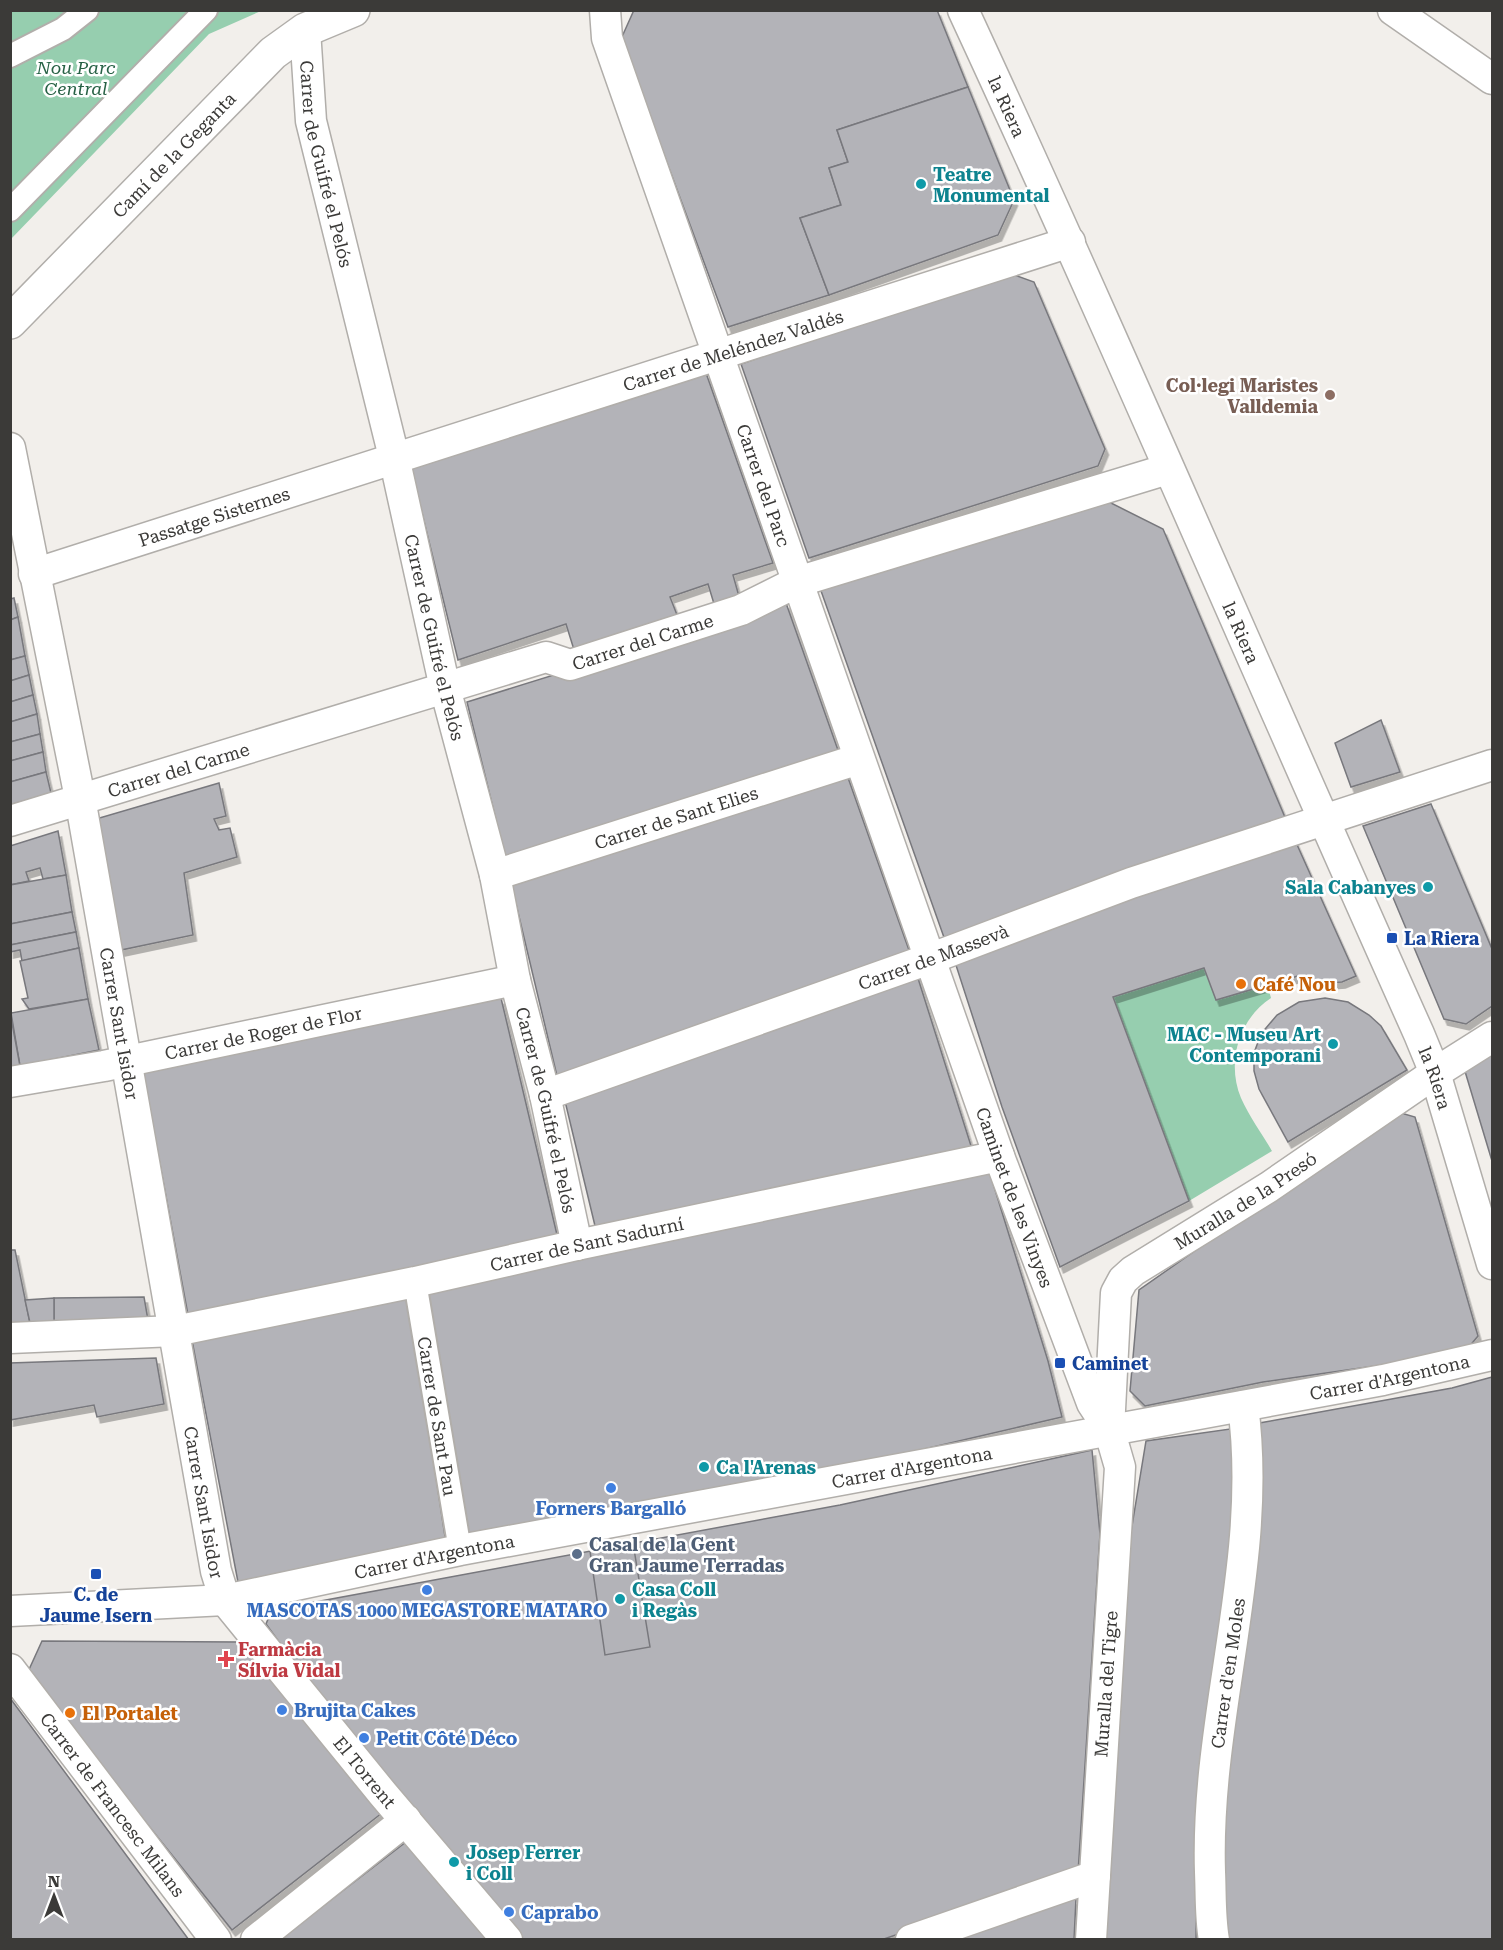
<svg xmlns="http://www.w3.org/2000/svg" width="1503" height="1950" font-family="'Roboto Serif',serif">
  <defs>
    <filter id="shadow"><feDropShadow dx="3.5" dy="6" stdDeviation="0" flood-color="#0004"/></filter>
  </defs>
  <rect width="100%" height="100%" fill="#f2efeb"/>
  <g fill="#96ceaf">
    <path d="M11 11H261L209 34 11 239Z"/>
    <path d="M1204 968 1216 1000 1267 984 1271 998C1239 1019 1226 1062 1241 1098 1249 1116 1262 1134 1272 1151L1189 1201 1113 997Z"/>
  </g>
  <g fill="#b3b3b8" stroke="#78787d" stroke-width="1.5" filter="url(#shadow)">
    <path d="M634 10H937L968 87 837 130 848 162 829 168 841 205 800 218 829 295 728 327 621 39Z"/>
    <path d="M968 87 1014 200 998 235 829 295 800 218 841 205 829 168 848 162 837 130Z"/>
    <path d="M1006 272 1034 282 1105 449 1098 466 809 558 741 364Z"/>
    <path d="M706 373 773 563 733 575 740 600 715 607 708 584 670 597 679 620 575 653 566 624 458 660 410 464Z"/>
    <path d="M1107 501 1163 529 1287 822 946 943 820 588Z"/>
    <path d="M14 598 18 617 10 620V599Z"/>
    <path d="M786 603 839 753 506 861 467 702Z"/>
    <path d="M18 617 25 656 10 660V620Z"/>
    <path d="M25 656 29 675 10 681V660Z"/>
    <path d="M29 675 33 695 10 702V681Z"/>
    <path d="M33 695 37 714 10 722V702Z"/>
    <path d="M37 714 40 734 10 742V722Z"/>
    <path d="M1381 720 1400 772 1351 787 1335 743Z"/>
    <path d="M40 734 43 752 10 761V742Z"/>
    <path d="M43 752 46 772 10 782V761Z"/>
    <path d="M46 772 51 793 10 805V782Z"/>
    <path d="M846 772 910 953 557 1076 511 883Z"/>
    <path d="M219 783 226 816 214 819 219 830 230 828 237 857 184 873 193 935 121 950 96 819Z"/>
    <path d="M1431 804 1492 949V1006L1466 1024 1444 1019 1363 826Z"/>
    <path d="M58 831 66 875 43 879 40 868 26 872 29 881 10 885V846Z"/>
    <path d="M1294 838 1356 976 1342 982 1301 985 1298 976 1216 1000 1204 968 1113 997 1189 1201 1060 1267 1002 1107 953 956Z"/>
    <path d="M66 875 72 912 10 924V885Z"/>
    <path d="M72 912 76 932 10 945V924Z"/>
    <path d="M76 932 79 948 22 961 20 950 10 952V945Z"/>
    <path d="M79 948 88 999 29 1009 22 999 28 998 20 961Z"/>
    <path d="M916 972 972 1149 596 1230 564 1097Z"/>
    <path d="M501 998 558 1239 188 1315 142 1068Z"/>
    <path d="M1325 998 1348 1002 1369 1015 1381 1026 1407 1070 1288 1142 1259 1089 1254 1071V1053L1261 1034 1277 1015 1299 1002Z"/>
    <path d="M88 999 99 1050 20 1066 11 1013Z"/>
    <path d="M10 1012 20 1066 10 1068Z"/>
    <path d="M1492 1050V1161L1464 1068Z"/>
    <path d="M1394 1111 1415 1117 1478 1336 1468 1348 1403 1362 1263 1382 1145 1406 1130 1391 1139 1290Z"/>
    <path d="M988 1167 1048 1361 1062 1417 834 1470 465 1539 425 1288Z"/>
    <path d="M10 1250H15L30 1323 10 1324Z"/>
    <path d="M408 1293 446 1543 238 1582 191 1335Z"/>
    <path d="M144 1297 148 1320 54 1322V1298Z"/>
    <path d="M54 1298V1322L30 1323 25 1300Z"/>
    <path d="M156 1358 164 1404 97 1417 94 1405 10 1420V1363Z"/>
    <path d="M1492 1377V1940H1224L1219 1846 1254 1424 1452 1388Z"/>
    <path d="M1237 1428 1236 1532 1197 1841 1196 1940H1103L1131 1532 1146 1441Z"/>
    <path d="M1092 1450 1100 1534 1078 1873 881 1940H523L344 1732 266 1624 272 1610 840 1505Z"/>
    <path d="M633 1543 650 1647 605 1655 590 1551Z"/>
    <path d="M42 1641 241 1642 382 1813 232 1930 27 1674Z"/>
    <path d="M10 1698 189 1940H10Z"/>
    <path d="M406 1842 489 1940H281L280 1939Z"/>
    <path d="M1076 1898 1074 1940H953Z"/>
  </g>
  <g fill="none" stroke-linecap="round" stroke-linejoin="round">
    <defs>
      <g id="pedestrian">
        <path d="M10 56 63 29 87 10"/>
        <path d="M10 210 206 10"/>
        <path id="s1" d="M415 1282 460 1550"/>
      </g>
      <g id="minor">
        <path id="s2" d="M605 10 607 38 999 1156 1092 1403 1109 1429 1120 1467 1091 1940"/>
        <path id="s3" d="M963 10C1120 349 1266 693 1419 1034L1435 1073 1492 1264"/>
        <path d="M1393 10 1492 79"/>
        <path id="s4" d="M305 30 311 121 394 457 445 688 495 875 515 980 545 1095 577 1245"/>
        <path id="s5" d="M10 448 80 798 216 1571 225 1600 383 1794 507 1940"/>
        <path id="s6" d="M34 574 1070 242"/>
        <path id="s7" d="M10 821 546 657 570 665 741 610 797 582 1168 469"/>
        <path id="s8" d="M495 875 859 759"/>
        <path id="s9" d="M10 1082 104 1066 515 980"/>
        <path id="s10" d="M545 1095 932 958 1131 883 1492 765"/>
        <path id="s11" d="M10 1338 175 1331 415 1282 577 1245 999 1156"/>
        <path id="s12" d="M1109 1429 1116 1293 1123 1280 1133 1271 1269 1187 1435 1073 1492 1037"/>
        <path id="s13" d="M10 1611 225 1600 460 1550 1383 1380 1492 1355"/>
        <path id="s14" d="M10 1669 216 1940"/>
        <path d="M256 1940 406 1820"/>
        <path d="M911 1940 1095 1876"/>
        <path id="s15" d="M1214 1940C1210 1917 1211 1894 1210 1872 1205 1715 1264 1562 1243 1406"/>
      </g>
      <g id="tertiary">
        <path id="s16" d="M10 322 273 53 305 30 353 10"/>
      </g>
    </defs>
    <use href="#pedestrian" stroke="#b1aeaa" stroke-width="26"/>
    <use href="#minor" stroke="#b1aeaa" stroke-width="33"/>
    <use href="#tertiary" stroke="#b1aeaa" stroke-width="36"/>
    <use href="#pedestrian" stroke="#fff" stroke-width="22"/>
    <use href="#minor" stroke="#fff" stroke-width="30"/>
    <use href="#tertiary" stroke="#fff" stroke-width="33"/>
  </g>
  <g fill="#0f9aa8" stroke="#fff" stroke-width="2">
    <circle cx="921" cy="184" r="6"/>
    <circle cx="1428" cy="887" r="6"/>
    <circle cx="1333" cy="1044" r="6"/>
    <circle cx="704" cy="1467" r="6"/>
    <circle cx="620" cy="1599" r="6"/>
    <circle cx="454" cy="1862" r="6"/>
  </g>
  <circle fill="#8d6e63" stroke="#fff" stroke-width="2" cx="1330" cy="395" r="6"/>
  <g fill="#1a4fb4" stroke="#fff" stroke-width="2">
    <rect x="1386" y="932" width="12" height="12" rx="3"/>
    <rect x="1054" y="1357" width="12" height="12" rx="3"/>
    <rect x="90" y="1568" width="12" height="12" rx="3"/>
  </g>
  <g fill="#e8710a" stroke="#fff" stroke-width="2">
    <circle cx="1241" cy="984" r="6"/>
    <circle cx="70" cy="1713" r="6"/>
  </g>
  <g fill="#3f7fe0" stroke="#fff" stroke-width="2">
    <circle cx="611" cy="1488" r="6"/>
    <circle cx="427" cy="1590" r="6"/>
    <circle cx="282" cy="1710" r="6"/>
    <circle cx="364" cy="1738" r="6"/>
    <circle cx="509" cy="1912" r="6"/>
  </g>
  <circle fill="#5c6f8a" stroke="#fff" stroke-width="2" cx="577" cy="1554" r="6"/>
  <path fill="#e0444e" stroke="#fff" stroke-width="2" d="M223 1650h6v6h6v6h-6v6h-6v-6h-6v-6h6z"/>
  <g text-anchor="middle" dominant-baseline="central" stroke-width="5" stroke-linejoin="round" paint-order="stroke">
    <g font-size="18" font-style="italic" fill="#276145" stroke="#fff">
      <text x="76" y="67">Nou Parc<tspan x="76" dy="21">Central</tspan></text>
    </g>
    <g font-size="18" fill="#3b3a38" stroke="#fff">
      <text stroke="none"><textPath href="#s3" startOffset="106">la Riera</textPath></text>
      <text stroke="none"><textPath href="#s16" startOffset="234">Camí de la Geganta</textPath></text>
      <text stroke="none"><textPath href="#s4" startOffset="136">Carrer de Guifré el Pelós</textPath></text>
      <text stroke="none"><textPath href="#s6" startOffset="734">Carrer de Meléndez Valdés</textPath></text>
      <text stroke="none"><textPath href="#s2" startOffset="502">Carrer del Parc</textPath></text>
      <text stroke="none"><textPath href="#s6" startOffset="189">Passatge Sisternes</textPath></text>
      <text stroke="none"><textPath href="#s3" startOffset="682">la Riera</textPath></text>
      <text stroke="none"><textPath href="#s4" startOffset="622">Carrer de Guifré el Pelós</textPath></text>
      <text stroke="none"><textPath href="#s7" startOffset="662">Carrer del Carme</textPath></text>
      <text stroke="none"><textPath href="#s7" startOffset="176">Carrer del Carme</textPath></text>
      <text stroke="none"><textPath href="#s8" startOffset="190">Carrer de Sant Elies</textPath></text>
      <text stroke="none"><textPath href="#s10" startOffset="412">Carrer de Massevà</textPath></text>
      <text stroke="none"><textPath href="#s5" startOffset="586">Carrer Sant Isidor</textPath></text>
      <text stroke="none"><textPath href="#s9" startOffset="258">Carrer de Roger de Flor</textPath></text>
      <text stroke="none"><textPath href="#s3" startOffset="1168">la Riera</textPath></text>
      <text stroke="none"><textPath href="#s4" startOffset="1108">Carrer de Guifré el Pelós</textPath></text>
      <text stroke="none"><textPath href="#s2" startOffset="1257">Caminet de les Vinyes</textPath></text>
      <text stroke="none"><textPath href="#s12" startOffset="297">Muralla de la Presó</textPath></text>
      <text stroke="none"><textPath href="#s11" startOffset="586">Carrer de Sant Sadurní</textPath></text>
      <text stroke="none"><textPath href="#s13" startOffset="1401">Carrer d'Argentona</textPath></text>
      <text stroke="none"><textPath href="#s1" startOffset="136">Carrer de Sant Pau</textPath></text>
      <text stroke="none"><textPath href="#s13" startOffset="915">Carrer d'Argentona</textPath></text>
      <text stroke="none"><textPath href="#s5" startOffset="1072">Carrer Sant Isidor</textPath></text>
      <text stroke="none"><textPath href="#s13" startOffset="429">Carrer d'Argentona</textPath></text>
      <text stroke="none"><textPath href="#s15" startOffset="268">Carrer d'en Moles</textPath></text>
      <text transform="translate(1106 1684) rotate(-86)">Muralla del Tigre</text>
      <text stroke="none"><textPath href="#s5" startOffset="1394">El Torrent</textPath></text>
      <text stroke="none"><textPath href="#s14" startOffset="170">Carrer de Francesc Milans</textPath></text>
    </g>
    <g font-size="18" font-weight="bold" fill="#0d838f" stroke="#fff" text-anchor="start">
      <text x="933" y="174">Teatre<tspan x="933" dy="21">Monumental</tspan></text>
      <text x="1416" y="887" text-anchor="end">Sala Cabanyes</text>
      <text x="1321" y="1034" text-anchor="end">MAC - Museu Art<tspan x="1321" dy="21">Contemporani</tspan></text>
      <text x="716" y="1467">Ca l'Arenas</text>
      <text x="632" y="1589">Casa Coll<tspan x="632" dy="21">i Regàs</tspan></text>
      <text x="466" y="1852">Josep Ferrer<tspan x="466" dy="21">i Coll</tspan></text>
    </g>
    <g font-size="18" font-weight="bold" fill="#785e54" stroke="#fff" text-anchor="end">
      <text x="1318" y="385">Col·legi Maristes<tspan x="1318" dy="21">Valldemia</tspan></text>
    </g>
    <g font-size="18" font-weight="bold" fill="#164399" stroke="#fff" text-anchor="start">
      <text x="1404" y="938">La Riera</text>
      <text x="1072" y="1363">Caminet</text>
      <text x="96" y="1594" text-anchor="middle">C. de<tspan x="96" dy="21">Jaume Isern</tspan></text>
    </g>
    <g font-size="18" font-weight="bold" fill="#c56008" stroke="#fff" text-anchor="start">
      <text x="1253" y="984">Café Nou</text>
      <text x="82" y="1713">El Portalet</text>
    </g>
    <g font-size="18" font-weight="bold" fill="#366cbe" stroke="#fff" text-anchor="start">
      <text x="611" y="1508" text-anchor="middle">Forners Bargalló</text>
      <text x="427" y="1610" text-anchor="middle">MASCOTAS 1000 MEGASTORE MATARO</text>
      <text x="294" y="1710">Brujita Cakes</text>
      <text x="376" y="1738">Petit Côté Déco</text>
      <text x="521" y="1912">Caprabo</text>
    </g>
    <g font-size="18" font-weight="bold" fill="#4e5e75" stroke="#fff" text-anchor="start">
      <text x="589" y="1544">Casal de la Gent<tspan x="589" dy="21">Gran Jaume Terradas</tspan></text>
    </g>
    <g font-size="18" font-weight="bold" fill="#be3a42" stroke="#fff" text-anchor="start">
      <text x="238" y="1649">Farmàcia<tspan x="238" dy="21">Sílvia Vidal</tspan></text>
    </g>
  </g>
  <rect width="1503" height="1950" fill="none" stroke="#3b3a38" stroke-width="24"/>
  <g transform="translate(54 1896)" stroke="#ffffff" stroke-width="4.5" paint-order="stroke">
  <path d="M0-4.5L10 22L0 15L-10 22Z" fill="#3b3a38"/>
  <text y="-9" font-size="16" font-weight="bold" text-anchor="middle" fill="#3b3a38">N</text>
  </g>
</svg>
